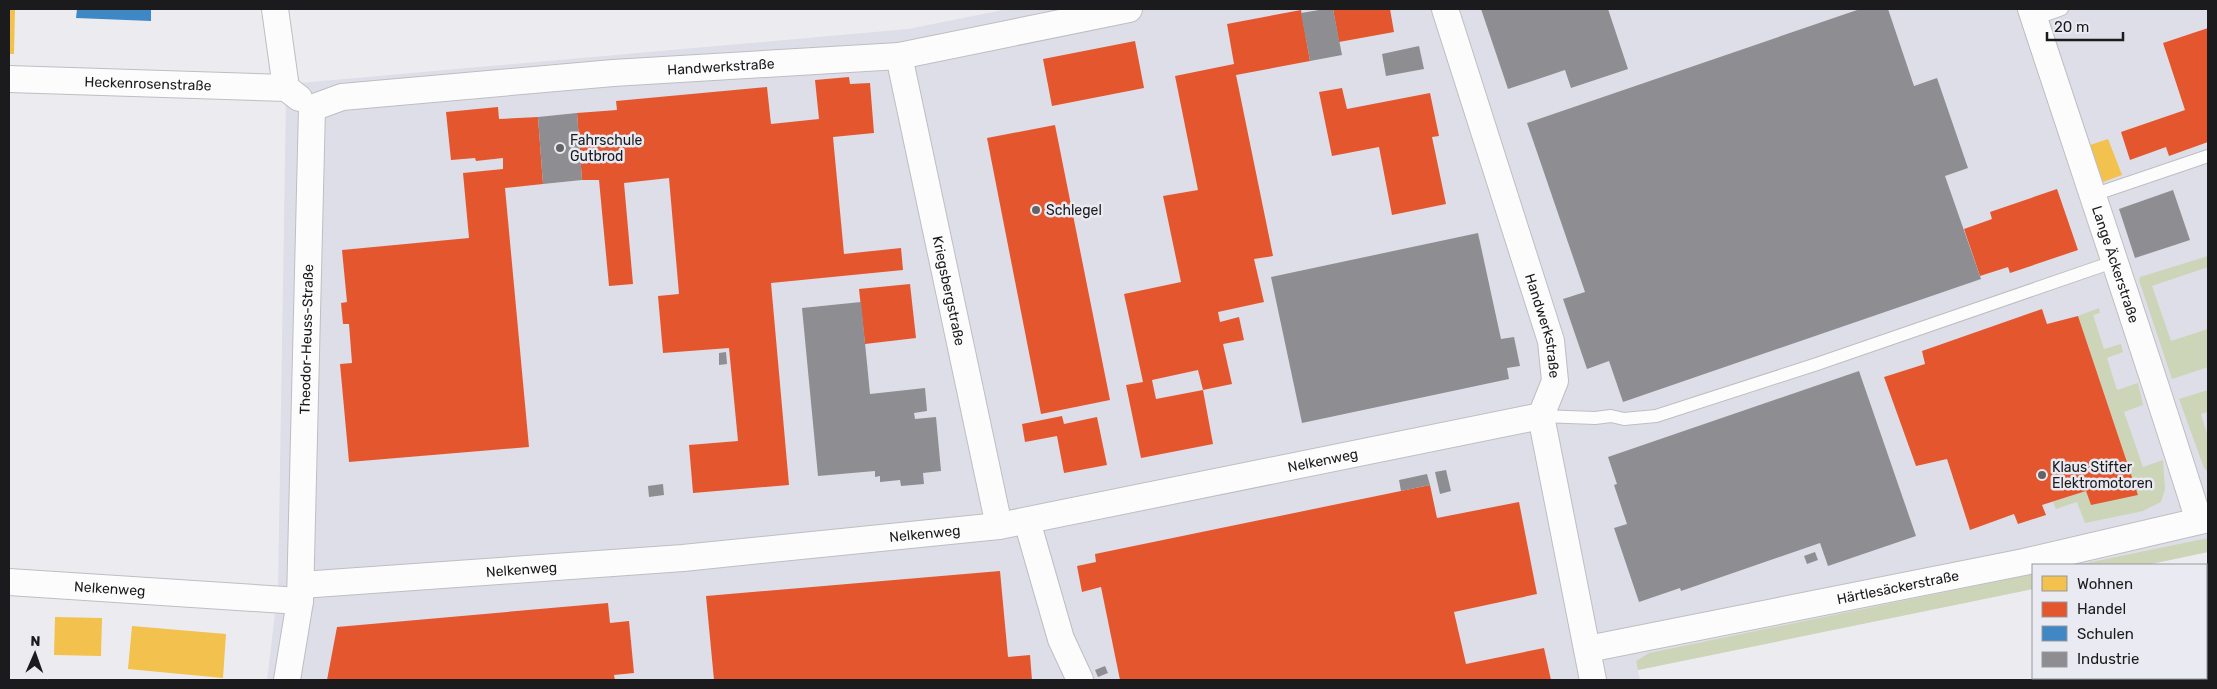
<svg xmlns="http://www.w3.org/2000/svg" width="2217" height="689" font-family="Rubik,sans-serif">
  <rect width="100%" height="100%" fill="#ececf0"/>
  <path fill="#dedee8" d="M1008 9H2208V552L2146 565H2033V589L1638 670 1640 680H267L278 588 286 95 299 83 908 29Z"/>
  <g fill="#ccd5b8">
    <path d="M2208 256V267L2152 286 2171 341 2208 329V367L2172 379 2139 280 2140 277Z"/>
    <path d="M2099 308 2100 313 2093 315 2104 349 2121 344 2123 352 2107 358 2117 390 2138 383 2143 405 2124 412 2143 467 2163 460 2165 489 2161 502 2143 511 2085 523 2077 502 2056 509 2053 502 2086 491 2091 504 2138 495 2078 316Z"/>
    <path d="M2208 390V412L2201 414 2208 437V472L2204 468 2179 399Z"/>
    <path d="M2208 538V552L2146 565H2077Z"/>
    <path d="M2033 574V589L1638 670 1636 661 1649 653Z"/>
  </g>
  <g fill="#f2c14e">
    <path d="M9 9H15L14 54H9Z"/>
    <path d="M2108 139 2122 175 2103 182 2090 145Z"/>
    <path d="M55 617 102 618 101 656 54 655Z"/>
    <path d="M132 626 226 634 223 678 128 669Z"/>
  </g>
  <g fill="#e4572e" fill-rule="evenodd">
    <path d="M1333 9H1390L1394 32 1339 42Z"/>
    <path d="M1301 10 1310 61 1236 75 1273 256 1254 259 1264 302 1218 312 1220 322 1239 317 1244 340 1223 344 1232 384 1203 390 1213 444 1141 458 1126 385 1143 382 1124 294 1181 282 1163 196 1198 190 1175 76 1234 64 1227 24ZM1198 370 1203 390 1156 399 1152 380Z"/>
    <path d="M2208 28V142L2169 156 2166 147 2130 160 2121 132 2185 110 2163 43Z"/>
    <path d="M1135 41 1144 88 1052 106 1043 59Z"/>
    <path d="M849 77 850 84 870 83 874 133 833 137 844 254 901 248 903 270 771 283 789 485 693 493 689 445 738 441 729 348 663 353 658 296 679 294 669 178 624 183 633 284 609 286 599 180H582L577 113 617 110 616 101 767 87 771 124 819 119 815 80Z"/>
    <path d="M1342 88 1347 109 1430 93 1439 136 1432 137 1446 204 1392 215 1379 147 1332 156 1319 92Z"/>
    <path d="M498 107 499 119 538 117 543 184 505 188 529 447 349 462 340 364 352 363 349 324H343L341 303 347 302 342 250 469 238 463 173 503 169V158L476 161 475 158 451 160 446 112Z"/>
    <path d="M1055 125 1110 400 1041 414 987 138Z"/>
    <path d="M2057 189 2078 250 2010 273 2008 267 1980 276 1964 229 1992 219 1990 212Z"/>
    <path d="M910 284 916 338 865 344 859 289Z"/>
    <path d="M2042 309 2047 324 2078 316 2138 495 2091 505 2086 491 2042 505 2046 515 2018 524 2014 514 1970 530 1947 459 1916 466 1884 377 1925 364 1922 351Z"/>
    <path d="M1062 416 1064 424 1097 417 1107 465 1064 473 1057 436 1025 442 1022 424Z"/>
    <path d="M1430 485 1437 518 1519 502 1537 594 1454 612 1466 664 1544 648 1551 680H1120L1101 587 1082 592 1077 566 1096 562 1095 554Z"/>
    <path d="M1000 571 1008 657 1030 655 1032 680H714L706 596Z"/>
    <path d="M608 603 610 623 629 621 634 673 614 675 615 680H327L337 627Z"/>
  </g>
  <path fill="#3f88c5" d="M77 9H151V21L76 18Z"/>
  <g fill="#8d8d92">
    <path d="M1325 9H1333L1342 55 1310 61 1301 13Z"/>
    <path d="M1481 9H1608L1628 69 1571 88 1565 70 1508 89Z"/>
    <path d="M1860 9H1888L1914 86 1937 78 1968 168 1945 176 1981 279 1623 402 1609 361 1587 369 1563 299 1585 292 1527 123Z"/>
    <path d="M1419 46 1424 69 1386 76 1382 54Z"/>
    <path d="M577 113 582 180 543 184 538 117Z"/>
    <path d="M2173 190 2190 240 2135 258 2119 209Z"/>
    <path d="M1478 233 1501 339 1514 337 1520 366 1507 368 1509 379 1302 423 1271 277Z"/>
    <path d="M861 302 870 394 925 388 927 411 914 413 915 419 936 417 941 471 923 473 924 484 901 486 900 480 880 482V476L875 477V471L818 476 802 308Z"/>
    <path d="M726 352 727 364 719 365V353Z"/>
    <path d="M1859 371 1916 536 1828 566 1820 543 1681 591 1680 588 1639 602 1614 528 1627 524 1614 485 1617 484 1608 457Z"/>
    <path d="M1446 470 1451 491 1440 494 1435 472Z"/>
    <path d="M1427 474 1430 485 1401 491 1399 480Z"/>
    <path d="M663 484 664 495 649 497 648 486Z"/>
    <path d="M1815 552 1818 560 1807 564 1804 556Z"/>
    <path d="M1105 666 1108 673 1098 677 1095 670Z"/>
  </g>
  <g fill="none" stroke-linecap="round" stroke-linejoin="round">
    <defs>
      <g id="lane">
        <path d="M2034 19 2062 9"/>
        <path d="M2093 195 2208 156"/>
        <path d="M1541 416 1595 418 1611 416 1624 419 1656 416 1817 364 2113 262"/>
      </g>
      <g id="street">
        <path d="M275 9 286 88 299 98"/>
        <path id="s1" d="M1445 9 1551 341 1555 381 1541 416 1593 680"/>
        <path id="s2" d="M2031 9C2087 179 2145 350 2199 521"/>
        <path id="s3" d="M899 56 999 526"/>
        <path id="s4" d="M9 79 286 88"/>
        <path id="s5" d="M312 108 342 97 613 73 899 56 1129 9"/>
        <path d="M1027 521 1061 639 1080 680"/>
        <path id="s6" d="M9 582 300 601"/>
        <path id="s7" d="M301 585 683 558 999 526 1541 416"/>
        <path id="s8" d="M1588 649 2024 562 2208 519"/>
        <path id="s9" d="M287 680 300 601 312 108"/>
      </g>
    </defs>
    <use href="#lane" stroke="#bebec2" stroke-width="14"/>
    <use href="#street" stroke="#bebec2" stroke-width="28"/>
    <use href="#lane" stroke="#fcfcfd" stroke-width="12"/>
    <use href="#street" stroke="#fcfcfd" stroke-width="26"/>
  </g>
  <g fill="#646467" stroke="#eaeaf2" stroke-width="2">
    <circle cx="560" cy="148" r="5"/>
    <circle cx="1036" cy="210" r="5"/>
    <circle cx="2042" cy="475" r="5"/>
  </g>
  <g text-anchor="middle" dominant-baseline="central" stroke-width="5" stroke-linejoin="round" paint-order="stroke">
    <g font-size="14" fill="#1b1b1d" stroke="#eaeaf2">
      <text stroke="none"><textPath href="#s5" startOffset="412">Handwerkstraße</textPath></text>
      <text stroke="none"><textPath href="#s4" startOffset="139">Heckenrosenstraße</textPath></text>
      <text stroke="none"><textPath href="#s2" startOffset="269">Lange Äckerstraße</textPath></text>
      <text stroke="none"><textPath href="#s3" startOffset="240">Kriegsbergstraße</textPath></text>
      <text stroke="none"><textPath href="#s1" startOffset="332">Handwerkstraße</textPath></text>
      <text stroke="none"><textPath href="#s9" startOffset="342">Theodor-Heuss-Straße</textPath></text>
      <text stroke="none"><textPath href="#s7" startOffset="1031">Nelkenweg</textPath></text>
      <text stroke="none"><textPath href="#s7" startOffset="626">Nelkenweg</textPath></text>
      <text stroke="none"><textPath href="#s7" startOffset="221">Nelkenweg</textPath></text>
      <text stroke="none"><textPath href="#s8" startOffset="316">Härtlesäckerstraße</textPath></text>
      <text stroke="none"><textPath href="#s6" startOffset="101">Nelkenweg</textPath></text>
    </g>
    <g font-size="14" fill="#1b1b1d" stroke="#eaeaf2" text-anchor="start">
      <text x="570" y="140">Fahrschule<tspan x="570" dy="16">Gutbrod</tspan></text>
      <text x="1046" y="210">Schlegel</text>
      <text x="2052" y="467">Klaus Stifter<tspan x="2052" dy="16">Elektromotoren</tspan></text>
    </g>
  </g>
  <rect width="2217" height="689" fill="none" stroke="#1b1b1d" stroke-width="20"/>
  <rect x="2032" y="564" width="175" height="115" fill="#eaeaf2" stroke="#97979d"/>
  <rect x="2042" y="576" width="25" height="15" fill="#f2c14e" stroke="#97979d"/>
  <text x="2077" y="589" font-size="15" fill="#1b1b1d">Wohnen</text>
  <rect x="2042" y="602" width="25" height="15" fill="#e4572e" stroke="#97979d"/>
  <text x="2077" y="614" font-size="15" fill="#1b1b1d">Handel</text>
  <rect x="2042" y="626" width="25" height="15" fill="#3f88c5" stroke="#97979d"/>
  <text x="2077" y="639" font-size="15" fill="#1b1b1d">Schulen</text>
  <rect x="2042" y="652" width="25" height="15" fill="#8d8d92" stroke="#97979d"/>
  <text x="2077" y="664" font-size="15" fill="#1b1b1d">Industrie</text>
  <g transform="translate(35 654) rotate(2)" stroke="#eaeaf2" stroke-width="4" paint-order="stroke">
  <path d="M0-4L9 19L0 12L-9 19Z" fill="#1b1b1d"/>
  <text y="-8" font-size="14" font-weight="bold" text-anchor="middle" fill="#1b1b1d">N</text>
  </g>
  <path d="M2047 32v8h76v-8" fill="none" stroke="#1b1b1d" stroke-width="2.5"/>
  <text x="2054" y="32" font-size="15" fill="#1b1b1d" stroke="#eaeaf2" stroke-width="4" paint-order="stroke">20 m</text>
</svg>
